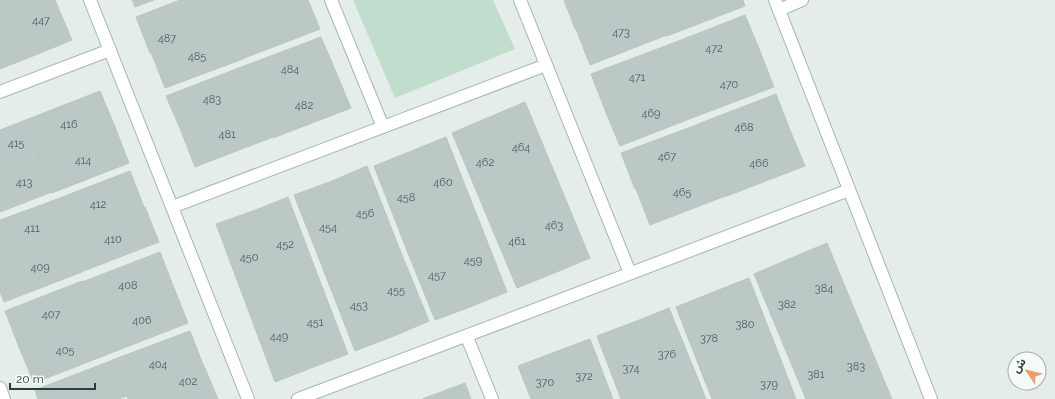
<svg xmlns="http://www.w3.org/2000/svg" width="1055" height="399" font-family="Raleway,'Noto Sans Arabic',sans-serif">
  <rect width="100%" height="100%" fill="#e5edeb"/>
  <path fill="#c0ddcd" d="M353 0H493L515 49 395 98Z"/>
  <g fill="#bbc8c5" stroke="#b8c7c3">
    <path d="M0 0H10L33 56 0 69Z"/>
    <path d="M10 0H55L72 40 33 56Z"/>
    <path d="M132 0H154L135 7Z"/>
    <path d="M180 0H219L228 23 150 53 136 17Z"/>
    <path d="M218 0H288L227 23Z"/>
    <path d="M288 0H308L320 29 242 59 228 23Z"/>
    <path d="M564 0H652L575 29Z"/>
    <path d="M652 0H653L667 35 590 65 576 29Z"/>
    <path d="M653 0H743L745 6 667 36Z"/>
    <path d="M745 15 760 51 682 81 668 45Z"/>
    <path d="M228 23 243 59 165 88 151 52Z"/>
    <path d="M321 37 336 72 258 102 244 66Z"/>
    <path d="M668 45 682 80 605 110 591 74Z"/>
    <path d="M760 51 774 87 697 116 683 81Z"/>
    <path d="M244 66 258 102 181 131 166 96Z"/>
    <path d="M336 72 351 108 273 138 258 102Z"/>
    <path d="M683 80 697 116 620 146 605 110Z"/>
    <path d="M100 91 115 127 37 157 23 121Z"/>
    <path d="M776 94 790 130 713 160 698 124Z"/>
    <path d="M259 102 273 137 195 167 181 131Z"/>
    <path d="M525 102 556 176 517 192 487 118Z"/>
    <path d="M487 118 517 192 483 207 452 133Z"/>
    <path d="M23 121 37 156 0 171V130Z"/>
    <path d="M699 124 713 159 635 189 621 153Z"/>
    <path d="M115 127 129 163 52 193 38 157Z"/>
    <path d="M790 130 805 166 727 196 713 159Z"/>
    <path d="M446 137 476 213 439 228 409 152Z"/>
    <path d="M409 152 439 228 404 243 374 166Z"/>
    <path d="M38 157 52 192 0 212V171Z"/>
    <path d="M713 159 728 195 650 225 636 189Z"/>
    <path d="M367 166 398 245 363 259 332 181Z"/>
    <path d="M130 171 144 207 66 237 52 201Z"/>
    <path d="M556 176 590 258 552 274 517 192Z"/>
    <path d="M332 181 363 259 325 274 294 195Z"/>
    <path d="M517 192 552 274 517 288 483 207Z"/>
    <path d="M288 197 318 276 282 290 253 211Z"/>
    <path d="M52 201 67 236 0 262V220Z"/>
    <path d="M145 207 159 242 81 272 67 236Z"/>
    <path d="M253 211 282 290 246 304 216 224Z"/>
    <path d="M476 213 507 292 470 307 439 228Z"/>
    <path d="M439 228 470 307 435 320 404 243Z"/>
    <path d="M67 236 82 272 4 302 0 292V262Z"/>
    <path d="M827 243 858 318 820 333 789 259Z"/>
    <path d="M398 245 429 321 394 336 363 259Z"/>
    <path d="M160 252 174 288 96 317 82 282Z"/>
    <path d="M363 259 394 336 355 351 325 274Z"/>
    <path d="M789 259 820 333 785 349 754 274Z"/>
    <path d="M318 276 348 354 311 368 282 290Z"/>
    <path d="M749 278 779 355 741 369 711 293Z"/>
    <path d="M82 281 96 317 19 347 5 311Z"/>
    <path d="M174 288 188 323 111 353 97 317Z"/>
    <path d="M282 290 311 368 275 382 246 304Z"/>
    <path d="M711 293 741 369 706 384 676 307Z"/>
    <path d="M669 308 701 386 668 399H665L634 322Z"/>
    <path d="M97 317 111 353 34 383 19 347Z"/>
    <path d="M858 318 892 399H847L820 333Z"/>
    <path d="M634 322 665 399H621L597 336Z"/>
    <path d="M190 331 204 367 127 396 112 360Z"/>
    <path d="M820 333 847 399H806L785 349Z"/>
    <path d="M590 339 613 399H572L555 352Z"/>
    <path d="M555 352 572 399H531L518 366Z"/>
    <path d="M779 355 796 399H753L741 369Z"/>
    <path d="M113 360 127 396 119 399H38L35 390Z"/>
    <path d="M204 366 218 399H128L127 396Z"/>
    <path d="M741 369 753 399H712L706 384Z"/>
    <path d="M465 383 471 399H422Z"/>
    <path d="M701 386 706 399H668Z"/>
  </g>
  <g fill="none" stroke-linecap="round" stroke-linejoin="round">
    <defs>
      <g id="minor">
        <path d="M90 0 248 399"/>
        <path d="M331 0 383 127"/>
        <path d="M520 0 630 273"/>
        <path d="M775 0 931 399"/>
        <path d="M779 10 802 0"/>
        <path d="M0 92 110 50"/>
        <path d="M172 207 546 65"/>
        <path d="M467 337 492 399"/>
        <path d="M0 388 4 399"/>
        <path d="M298 399C482 331 666 259 849 190"/>
      </g>
    </defs>
    <use href="#minor" stroke="#a8b5b3" stroke-width="14"/>
    <use href="#minor" stroke="#fff" stroke-width="12"/>
  </g>
  <g text-anchor="middle" dominant-baseline="central" stroke-width="3" stroke-linejoin="round" paint-order="stroke">
    <g font-size="11" fill="#4b605e">
      <text x="41" y="20">447</text>
      <text x="621" y="32">473</text>
      <text x="167" y="38">487</text>
      <text x="714" y="48">472</text>
      <text x="197" y="56">485</text>
      <text x="290" y="69">484</text>
      <text x="637" y="77">471</text>
      <text x="729" y="84">470</text>
      <text x="212" y="99">483</text>
      <text x="304" y="105">482</text>
      <text x="651" y="113">469</text>
      <text x="69" y="124">416</text>
      <text x="744" y="127">468</text>
      <text x="227" y="134">481</text>
      <text x="16" y="143">415</text>
      <text x="521" y="147">464</text>
      <text x="667" y="156">467</text>
      <text x="83" y="160">414</text>
      <text x="485" y="162">462</text>
      <text x="759" y="163">466</text>
      <text x="24" y="182">413</text>
      <text x="443" y="182">460</text>
      <text x="682" y="192">465</text>
      <text x="406" y="197">458</text>
      <text x="98" y="204">412</text>
      <text x="365" y="213">456</text>
      <text x="554" y="225">463</text>
      <text x="328" y="227">454</text>
      <text x="32" y="228">411</text>
      <text x="113" y="239">410</text>
      <text x="517" y="241">461</text>
      <text x="285" y="244">452</text>
      <text x="249" y="257">450</text>
      <text x="473" y="260">459</text>
      <text x="40" y="267">409</text>
      <text x="437" y="275">457</text>
      <text x="128" y="285">408</text>
      <text x="824" y="288">384</text>
      <text x="396" y="290">455</text>
      <text x="787" y="304">382</text>
      <text x="359" y="305">453</text>
      <text x="51" y="314">407</text>
      <text x="142" y="320">406</text>
      <text x="315" y="322">451</text>
      <text x="745" y="324">380</text>
      <text x="279" y="336">449</text>
      <text x="709" y="338">378</text>
      <text x="65" y="350">405</text>
      <text x="667" y="354">376</text>
      <text x="158" y="364">404</text>
      <text x="856" y="366">383</text>
      <text x="631" y="368">374</text>
      <text x="816" y="374">381</text>
      <text x="584" y="376">372</text>
      <text x="188" y="381">402</text>
      <text x="545" y="382">370</text>
      <text x="769" y="384">379</text>
    </g>
  </g>
  <g transform="translate(1027 371) rotate(305)"><circle r="19" fill="#f6faf9" stroke="#a3afad"/>
  <path d="M0-3L7 15L0 10L-7 15Z" fill="#e89f69"/>
  <text y="-6" font-size="11" font-weight="bold" text-anchor="middle" fill="#263e3c">ش</text>
  </g>
  <path d="M10 383v6h85v-6" fill="none" stroke="#263e3c" stroke-width="2"/>
  <text x="16" y="383" font-size="12" fill="#263e3c" stroke="#f6faf9" stroke-width="3" paint-order="stroke">20 m</text>
</svg>
